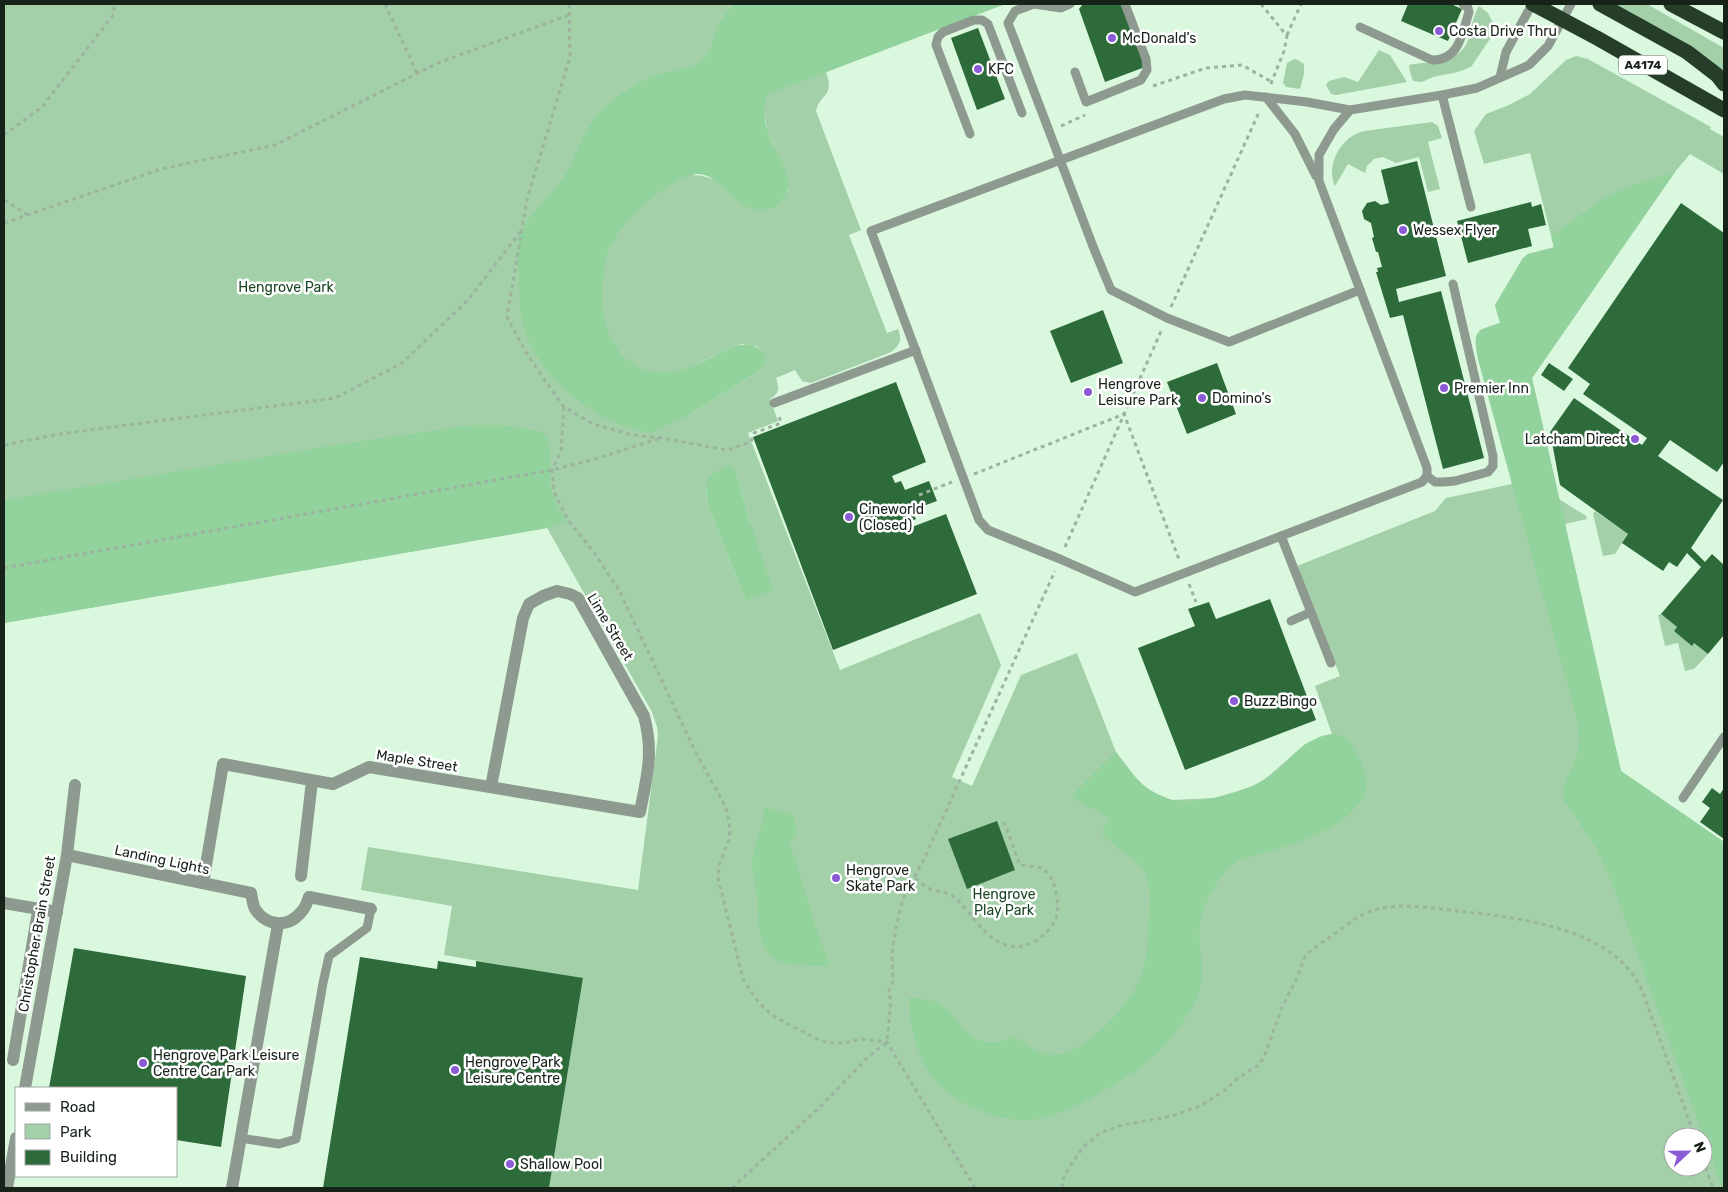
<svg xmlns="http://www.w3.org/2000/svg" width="1728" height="1192" font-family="Rubik,sans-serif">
  <rect width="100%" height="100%" fill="#daf8de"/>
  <g fill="#a3d0a9" fill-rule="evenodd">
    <path d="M4 4H1005L826 72C835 97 821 92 816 111L861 230 849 235 887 333 898 329C903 340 899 347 889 353L811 383 802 381 795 370 776 378C779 388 780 393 770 399L778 421 748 433 840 670 980 613 1001 665 952 777 972 786 1021 675 1077 653 1116 752 1140 783 1155 793 1172 800 1214 798 1238 791 1256 785 1270 775 1305 744 1322 736 1332 734 1315 686 1340 676 1297 566 1435 511 1446 498 1512 484 1478 359 1476 339 1480 330 1500 323 1495 305 1523 258 1528 254 1554 247 1530 153 1484 164 1474 131 1486 114 1509 105 1530 94 1566 60 1576 56 1588 59 1711 127 1710 129 1724 137V174L1690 154 1675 172 1532 378 1559 499 1586 516 1587 519 1565 524 1621 771 1724 842V1188H549L583 979 444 955 452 906 361 890 368 847 638 890 658 736 657 727 652 712 547 528 4 623ZM764 107 767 132 775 149 788 190 782 201 776 206 741 203 716 180 703 176 693 175ZM742 344 757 347 763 352 754 374 689 415V368L734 346ZM736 472 750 523 746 601 708 505 706 491ZM1673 1137H1703V1167H1673Z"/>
    <path d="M1615 4H1647L1724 48V72L1686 43Z"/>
    <path d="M1479 6 1488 13 1493 23 1494 33 1471 67 1458 72 1433 77 1422 82 1413 81 1410 72 1409 65C1429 61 1460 64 1468 40 1471 29 1473 16 1479 6Z"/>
    <path d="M1379 50 1390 55 1407 82 1336 95 1331 94 1326 85 1329 81 1344 77 1358 82Z"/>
    <path d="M1294 59 1298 60 1304 64V74L1300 89 1286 87 1283 83 1287 63Z"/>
    <path d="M1432 122 1438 126 1442 138 1428 142 1440 189 1428 192 1419 157 1396 163 1383 157 1374 159 1367 166 1365 173 1348 164 1335 186C1325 164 1342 136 1364 131Z"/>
    <path d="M1595 511 1628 534 1615 554 1603 556 1593 514Z"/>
    <path d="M1661 614 1677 627 1674 631 1694 643 1708 654 1694 669 1685 671 1678 643 1665 646 1658 615Z"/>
  </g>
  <g fill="#92d29c">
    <path d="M735 4H1005L766 95C764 107 764 121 768 133 774 154 801 180 781 202 777 207 771 209 764 209 761 209 756 210 753 209 729 203 715 163 685 177 655 191 627 217 611 245 605 254 604 267 603 278 599 315 607 355 645 370 675 381 708 358 734 346 745 343 759 345 766 356L764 365 754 374 689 415 650 433C639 430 628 428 617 423 572 404 527 362 520 310 519 300 520 290 519 280 519 265 516 245 522 231 529 213 552 195 564 177 577 156 583 129 601 111 616 97 635 83 654 76 670 70 691 71 704 59 712 51 712 41 716 31 719 21 728 11 735 4Z"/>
    <path d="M1675 172 1532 378 1621 771 1724 842V1188H1722L1612 883 1595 846 1564 800C1560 783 1573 771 1577 755 1581 741 1578 729 1576 716L1478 359C1473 332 1474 331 1500 323L1495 305 1523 258 1528 254 1554 248 1551 236 1603 199 1627 187Z"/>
    <path d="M471 425H505L543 432C556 448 547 469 551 487 553 499 560 510 565 521L547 528 4 623V500L342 444Z"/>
    <path d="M728 465 732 466 736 472 750 523 773 589 746 601 708 505C704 481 706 476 728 465Z"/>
    <path d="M1332 734C1346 735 1352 743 1357 755 1361 763 1368 776 1367 785 1362 823 1299 843 1267 852 1250 858 1239 856 1226 871 1215 884 1204 903 1200 920 1196 946 1208 969 1197 997 1189 1017 1168 1043 1153 1057 1143 1066 1131 1073 1121 1080 1092 1098 1063 1117 1028 1120 1002 1121 972 1110 951 1095 920 1072 910 1033 909 997 920 999 934 999 943 1006 950 1011 955 1019 961 1026 975 1044 995 1047 1015 1036 1027 1045 1037 1054 1052 1055 1086 1055 1134 1002 1143 971 1148 954 1148 936 1149 918 1150 903 1152 887 1145 873 1139 860 1129 857 1118 849 1112 844 1106 838 1101 833L1110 818 1071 797 1116 752C1127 767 1138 784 1155 793 1160 796 1167 799 1173 800 1200 805 1249 792 1271 775 1292 759 1304 738 1332 734Z"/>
    <path d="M764 807 794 815 796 837 789 840 819 937 830 966C780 964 759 968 758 909 758 890 750 874 753 855 756 839 765 824 764 807Z"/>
  </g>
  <g fill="#2e6b3b">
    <path d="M1083 4H1121L1145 67 1105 82 1079 9Z"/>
    <path d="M1408 4H1451L1462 9 1448 41 1401 21Z"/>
    <path d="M978 28 1005 99 977 110 951 38Z"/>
    <path d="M1417 161 1446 276 1396 289 1399 302 1441 291 1484 458 1443 469 1403 315 1390 318 1376 272H1378L1377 268 1382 267 1378 252H1376L1372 238 1374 237 1371 223 1364 219 1362 211 1367 203 1375 201 1381 205 1389 203 1381 170Z"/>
    <path d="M1531 202 1532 207 1541 204 1546 225 1528 229 1532 246 1468 263 1457 221Z"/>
    <path d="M1681 203 1724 233V462L1717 472 1670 440 1658 456 1723 500 1691 548 1705 562 1712 554 1724 565V635L1708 654 1694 643 1692 646 1674 631 1677 627 1661 614 1701 567 1687 553 1677 567 1669 562 1663 571 1622 543 1628 534 1560 485 1550 432 1574 398 1642 445 1647 438 1583 394 1590 384 1568 368Z"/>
    <path d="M1103 310 1123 363 1071 383 1050 331Z"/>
    <path d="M1217 363 1236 414 1187 434 1167 382Z"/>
    <path d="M1549 363 1573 379 1564 391 1541 375Z"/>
    <path d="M896 382 926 462 892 476 895 483 901 481 905 490 929 481 937 501 912 510 916 519 910 522 912 527 946 514 977 594 833 650 753 437Z"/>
    <path d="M1270 599 1316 720 1185 770 1138 648 1195 626 1188 609 1209 602 1216 619Z"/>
    <path d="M1712 788 1720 794 1724 788V839L1700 822 1710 808 1702 802Z"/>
    <path d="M997 821 1015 870 967 889 948 839Z"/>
    <path d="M74 948 246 976 221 1147 176 1140V1088H49Z"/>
    <path d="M360 957 437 969 438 961 476 967V961L583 978 549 1188H323Z"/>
  </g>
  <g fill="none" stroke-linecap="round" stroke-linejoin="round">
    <g stroke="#9bb39f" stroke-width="3" stroke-dasharray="4 4" stroke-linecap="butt">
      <path d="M385 4 417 73"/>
      <path d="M569 4 570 57 527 199 507 317 528 356 564 407 593 424 633 435 661 438 727 450 751 442 754 433 781 423 778 413"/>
      <path d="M1261 4 1287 36 1284 51 1270 86"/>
      <path d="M1287 35 1301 4"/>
      <path d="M1153 86 1206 68 1242 65 1272 82"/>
      <path d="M1061 126 1085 115"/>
      <path d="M4 135 42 107 114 14V4"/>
      <path d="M4 200 28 215"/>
      <path d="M4 223 161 169 275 145 438 63 569 15"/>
      <path d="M1171 307 1260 110"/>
      <path d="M564 407 561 451 552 470 554 492 568 520 593 551 619 590 696 753 726 807 730 829 729 840 719 865 718 878 743 979 757 1000 764 1008 775 1017 819 1040 829 1043H844L861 1039 887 1042 975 1188"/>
      <path d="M4 445 59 434 335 398 402 363 468 300 521 231"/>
      <path d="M974 474 1124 414 1180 562"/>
      <path d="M919 495 952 482"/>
      <path d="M1065 547 1162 329"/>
      <path d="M4 568 552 470 591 460 658 439"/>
      <path d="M1189 584 1196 602"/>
      <path d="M916 878C919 881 923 885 928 888 935 892 946 891 953 896 973 912 983 940 1010 946 1028 950 1049 935 1056 918 1059 909 1057 898 1055 888 1053 880 1050 874 1043 869 1037 866 1027 866 1020 865L1004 822"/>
      <path d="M1703 1160 1713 1188"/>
      <path d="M732 1188 824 1103 868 1057 887 1042 891 1000 888 993 893 982 892 952 897 922 903 899 925 857 1055 571"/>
      <path d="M1062 1188 1063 1180 1067 1171 1083 1147 1100 1133 1122 1125 1172 1116 1200 1106 1224 1091 1238 1078 1259 1065 1264 1057 1282 1007 1298 976 1304 958 1308 953C1316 947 1324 941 1333 935 1347 925 1360 913 1378 909 1404 903 1432 908 1458 911 1519 918 1613 927 1642 990L1695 1137"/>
    </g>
    <g stroke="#8e9a8f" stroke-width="9">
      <path d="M1070 4 1061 8 1034 4 1015 11 1008 23 1094 249 1111 290 1167 318 1229 342 1360 290"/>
      <path d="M1360 27 1432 60C1460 60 1462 33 1469 12L1468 8 1463 4"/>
      <path d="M1075 72 1086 102 1141 80 1147 70 1146 59 1125 4"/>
      <path d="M1500 77 1506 52 1532 4"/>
      <path d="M1442 95 1471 207"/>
      <path d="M1266 97 1295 134 1316 176"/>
      <path d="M1350 110 1334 129 1319 155V181L1427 468V476L1422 482 1135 592 1060 559 988 530 979 520 871 231 1224 99 1245 95 1307 102 1350 110 1442 95 1477 88 1529 65 1548 46 1571 4"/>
      <path d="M970 134 936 45 938 37 943 32 974 20H982L988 24 1022 113"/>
      <path d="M774 403 916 350"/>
      <path d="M1427 476 1435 482H1444L1455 481 1488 472 1493 466V456L1453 284"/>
      <path d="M1281 536 1331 663"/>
      <path d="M1291 621 1311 612"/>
      <path d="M1683 798 1724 737"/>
      <path d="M240 1138 279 1144 296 1139 323 983 329 956 367 928 371 909"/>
    </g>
    <g stroke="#8e9a8f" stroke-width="12">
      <path d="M67 855 251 893C252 898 253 905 255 909 267 927 289 928 302 911 306 907 307 902 309 897L371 909"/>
      <path d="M301 876 312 781"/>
      <path d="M203 883 223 764 333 784 369 767 640 812C647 776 654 753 644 716L578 598 570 594 557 591 543 596 529 604 523 618 491 787"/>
      <path d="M4 903 57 912"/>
      <path d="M13 1060 37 917"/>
      <path d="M25 1088 67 855 75 785"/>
      <path d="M7 1188 16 1138"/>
      <path d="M232 1188 278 924"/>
    </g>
    <g stroke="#253d29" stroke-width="15">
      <path d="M1533 4 1597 38 1724 110"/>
      <path d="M1600 4 1687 52 1717 75 1724 84"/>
      <path d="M1671 4 1724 32"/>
    </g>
  </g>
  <g fill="#8a5bd4" stroke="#fff" stroke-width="2">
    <circle cx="1439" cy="31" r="5"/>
    <circle cx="1112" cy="38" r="5"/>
    <circle cx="978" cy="69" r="5"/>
    <circle cx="1403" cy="230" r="5"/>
    <circle cx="1444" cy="388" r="5"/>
    <circle cx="1088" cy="392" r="5"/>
    <circle cx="1202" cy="398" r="5"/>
    <circle cx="1635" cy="439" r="5"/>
    <circle cx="849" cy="517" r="5"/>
    <circle cx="1234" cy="701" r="5"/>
    <circle cx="836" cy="878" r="5"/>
    <circle cx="143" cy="1063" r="5"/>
    <circle cx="455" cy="1070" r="5"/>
    <circle cx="510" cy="1164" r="5"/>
  </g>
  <g text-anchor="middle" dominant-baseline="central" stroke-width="5" stroke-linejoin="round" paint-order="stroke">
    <rect fill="#fff" stroke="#5d645e" stroke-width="1" x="1619" y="55.5" width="48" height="19" rx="4"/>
    <g font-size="12" font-weight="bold" fill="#172219">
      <text x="1643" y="65">A4174</text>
    </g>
    <g font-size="14" fill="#172219" stroke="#fff" text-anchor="start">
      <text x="1449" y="31">Costa Drive Thru</text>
      <text x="1122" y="38">McDonald's</text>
      <text x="988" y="69">KFC</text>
      <text x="1413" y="230">Wessex Flyer</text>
      <text x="1098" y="384">Hengrove<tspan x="1098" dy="16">Leisure Park</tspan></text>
      <text x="1454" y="388">Premier Inn</text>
      <text x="1212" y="398">Domino's</text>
      <text x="1625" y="439" text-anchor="end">Latcham Direct</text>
      <text x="859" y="509">Cineworld<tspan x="859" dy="16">(Closed)</tspan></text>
      <text x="1244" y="701">Buzz Bingo</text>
      <text x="846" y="870">Hengrove<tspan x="846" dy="16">Skate Park</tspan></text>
      <text x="153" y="1055">Hengrove Park Leisure<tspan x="153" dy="16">Centre Car Park</tspan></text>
      <text x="465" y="1062">Hengrove Park<tspan x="465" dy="16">Leisure Centre</tspan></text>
      <text x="520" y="1164">Shallow Pool</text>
    </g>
    <g font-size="14" fill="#194623" stroke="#fff">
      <text x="286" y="287">Hengrove Park</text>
      <text x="1004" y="894">Hengrove<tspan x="1004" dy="16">Play Park</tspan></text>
    </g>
    <g font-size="14" fill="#172219" stroke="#fff">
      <text transform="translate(610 627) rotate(59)">Lime Street</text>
      <text transform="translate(417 761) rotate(9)">Maple Street</text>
      <text transform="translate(162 860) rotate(12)">Landing Lights</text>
      <text transform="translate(37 934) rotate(-80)">Christopher Brain Street</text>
    </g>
  </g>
  <rect width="1728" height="1192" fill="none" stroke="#172219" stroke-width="10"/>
  <rect x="15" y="1087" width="162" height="90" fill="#ffffff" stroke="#a2a7a3"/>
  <rect x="25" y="1103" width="25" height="8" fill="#8e9a8f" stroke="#a2a7a3"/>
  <text x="60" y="1112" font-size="15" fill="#172219">Road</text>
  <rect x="25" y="1124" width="25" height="15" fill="#a3d0a9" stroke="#a2a7a3"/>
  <text x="60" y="1137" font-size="15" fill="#172219">Park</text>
  <rect x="25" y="1150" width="25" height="15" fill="#2e6b3b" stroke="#a2a7a3"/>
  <text x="60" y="1162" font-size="15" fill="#172219">Building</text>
  <g transform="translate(1688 1152) rotate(68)"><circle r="24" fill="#ffffff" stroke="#a2a7a3"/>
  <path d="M0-4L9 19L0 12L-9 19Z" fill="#8a5bd4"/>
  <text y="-8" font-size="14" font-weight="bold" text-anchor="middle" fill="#172219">N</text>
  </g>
</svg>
